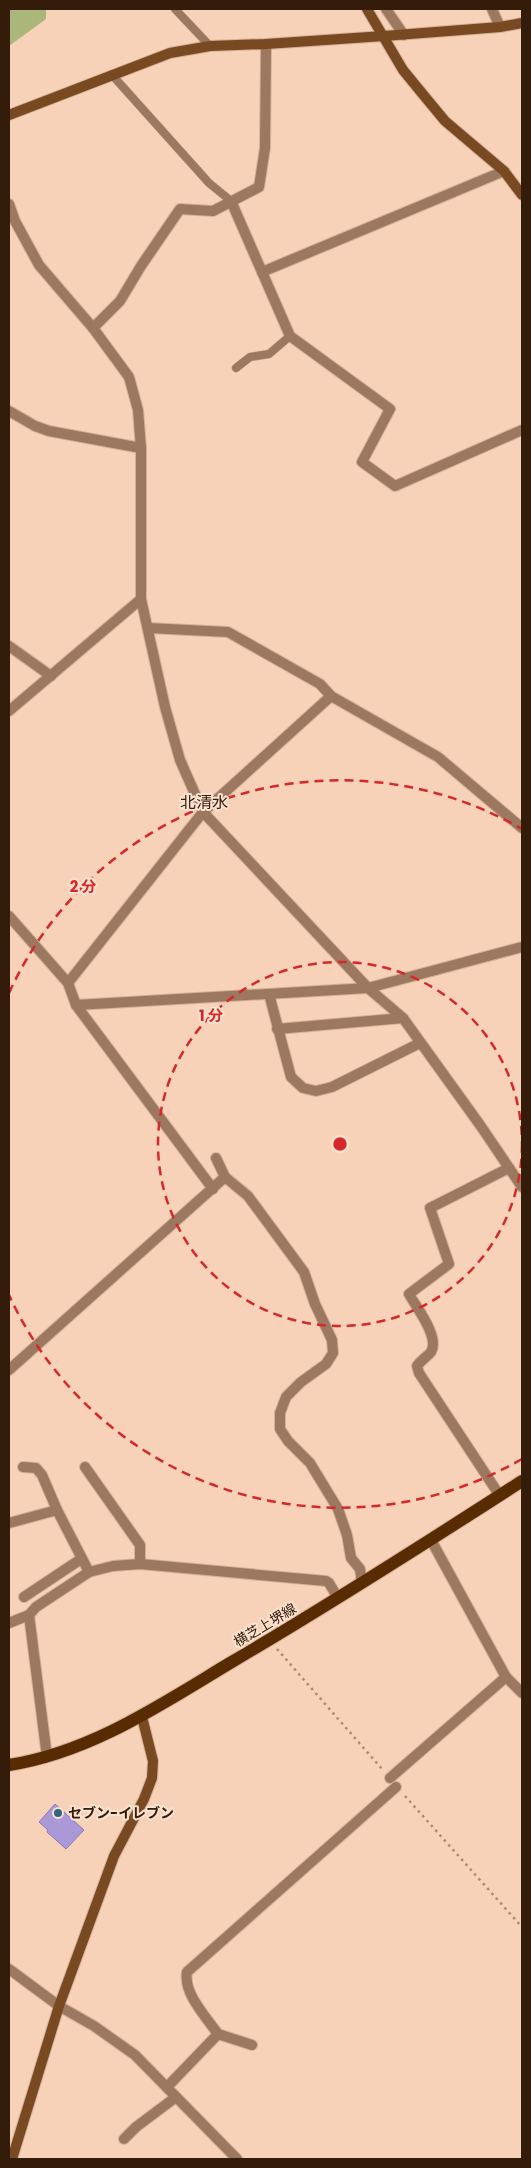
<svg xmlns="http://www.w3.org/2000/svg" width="531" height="2168" font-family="Poppins,'Noto Sans JP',sans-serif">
  <rect width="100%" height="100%" fill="#f7d2b8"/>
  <path fill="#abb67b" d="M9 9H46V19L9 46Z"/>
  <path fill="#ab98d7" stroke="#8a78b4" d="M55 1804 84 1830 66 1849 47 1832 48 1830 39 1822Z"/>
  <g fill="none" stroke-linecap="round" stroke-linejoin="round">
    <defs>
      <g id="lane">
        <path d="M175 9 210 46"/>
        <path d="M113 76 209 183 231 201"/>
        <path d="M236 368 250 357 269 354 290 336"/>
      </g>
      <g id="street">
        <path d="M386 9 404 35"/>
        <path d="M492 9 500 27"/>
        <path d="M231 201 290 336 390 409 362 462 395 486 522 430"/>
        <path d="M9 204 15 221 39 265 93 328 129 377 138 410 141 448V599L165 707 180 760 203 812 368 988 403 1018 480 1125 522 1187"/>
        <path d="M262 272 504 171"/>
        <path d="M93 328 120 301 141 266 180 209 213 211 259 187 265 148 266 44"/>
        <path d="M9 411 35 426 49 431 141 448"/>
        <path d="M148 628 228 632 320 684 331 696 438 757 522 828"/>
        <path d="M9 646 51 676"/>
        <path d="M9 711 141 599"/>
        <path d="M9 916 68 983 76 1005 213 1189"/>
        <path d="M68 983 203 812 331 696"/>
        <path d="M269 994 291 1077 303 1088 316 1091 332 1087 420 1043"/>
        <path d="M76 1005 368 988 522 947"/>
        <path d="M277 1029 403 1018"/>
        <path d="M216 1158 225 1177 248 1196 304 1272 315 1304 332 1340 333 1353 326 1364 301 1382 286 1397 280 1413V1429L288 1441 310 1463 338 1509 347 1535 351 1558 360 1569 362 1583"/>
        <path d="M9 1370 225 1177"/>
        <path d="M23 1467 36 1468 42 1475 57 1510 89 1572"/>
        <path d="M85 1467 140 1545V1564"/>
        <path d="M500 1496 419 1373 417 1366C421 1360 427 1357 431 1352 440 1337 416 1307 409 1294L449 1264 430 1208 509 1168"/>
        <path d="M9 1523 57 1510"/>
        <path d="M431 1540 506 1677 522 1693"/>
        <path d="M24 1597 81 1559"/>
        <path d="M29 1615 47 1757"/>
        <path d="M9 1623 29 1615 36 1607 89 1572 113 1566 140 1564 326 1581 329 1583 338 1598"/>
        <path d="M390 1778 506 1677"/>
        <path d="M9 1969 59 2006 94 2026 135 2055 237 2159"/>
        <path d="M252 2045 218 2034C206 2017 183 1993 187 1972L396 1787"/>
        <path d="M167 2087 218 2034"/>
        <path d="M124 2139 136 2127 176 2097"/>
      </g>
      <g id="secondary">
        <path d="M367 9 403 70 421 92 445 121 504 171 522 195"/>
        <path d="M9 115 170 53 210 46 266 44 384 36 500 27 522 23"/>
        <path d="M12 2159 59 2006 114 1856 144 1799 152 1778 153 1761 142 1717"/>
      </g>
      <path id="primary" d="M9 1765C91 1752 160 1705 230 1663 329 1605 426 1543 522 1481"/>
    </defs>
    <use href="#lane" stroke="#d4b199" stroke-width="9"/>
    <use href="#street" stroke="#d4b199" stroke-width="12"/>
    <use href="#secondary" stroke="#d4b199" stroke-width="12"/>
    <use href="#primary" stroke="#d4b199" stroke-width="14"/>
    <g stroke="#ab8b74" stroke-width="2.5" stroke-dasharray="2.5 4" stroke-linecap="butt">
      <path d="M277 1649 382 1769"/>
      <path d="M405 1796 522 1927"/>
    </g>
    <use href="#lane" stroke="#9b785f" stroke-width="8"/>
    <use href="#street" stroke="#9b785f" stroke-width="10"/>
    <use href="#secondary" stroke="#794921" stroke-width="10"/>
    <use href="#primary" stroke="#592b00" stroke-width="12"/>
  </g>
  <g fill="none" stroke="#d62828" stroke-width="2.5" stroke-dasharray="9 6">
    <circle cx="340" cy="1144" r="182"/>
    <path d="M522 1459A364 364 0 0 1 9 1295M9 993A364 364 0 0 1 522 829"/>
  </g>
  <circle fill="#326482" stroke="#fbe2d0" stroke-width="2" cx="58" cy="1813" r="5"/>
  <g text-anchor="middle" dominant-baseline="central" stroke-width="4" stroke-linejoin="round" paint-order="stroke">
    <g font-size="14" fill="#331c0a" stroke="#fbe2d0">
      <text transform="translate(265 1625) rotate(-31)">横芝上堺線</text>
    </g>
    <g font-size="14" font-weight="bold" fill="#331c0a" stroke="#fbe2d0" text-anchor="start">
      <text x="68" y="1813">セブン-イレブン</text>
    </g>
    <g font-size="16" fill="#331c0a" stroke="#fbe2d0">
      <text x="204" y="802">北清水</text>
    </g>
  </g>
  <circle cx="340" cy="1144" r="8" fill="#d62828" stroke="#fbe2d0" stroke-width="2.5"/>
  <g font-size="15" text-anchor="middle" font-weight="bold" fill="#d62828" stroke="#fbe2d0" stroke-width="4" stroke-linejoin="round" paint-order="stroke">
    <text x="83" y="892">2 分</text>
    <text x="211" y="1021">1 分</text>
  </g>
  <rect width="531" height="2168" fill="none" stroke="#331c0a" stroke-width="20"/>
</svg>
